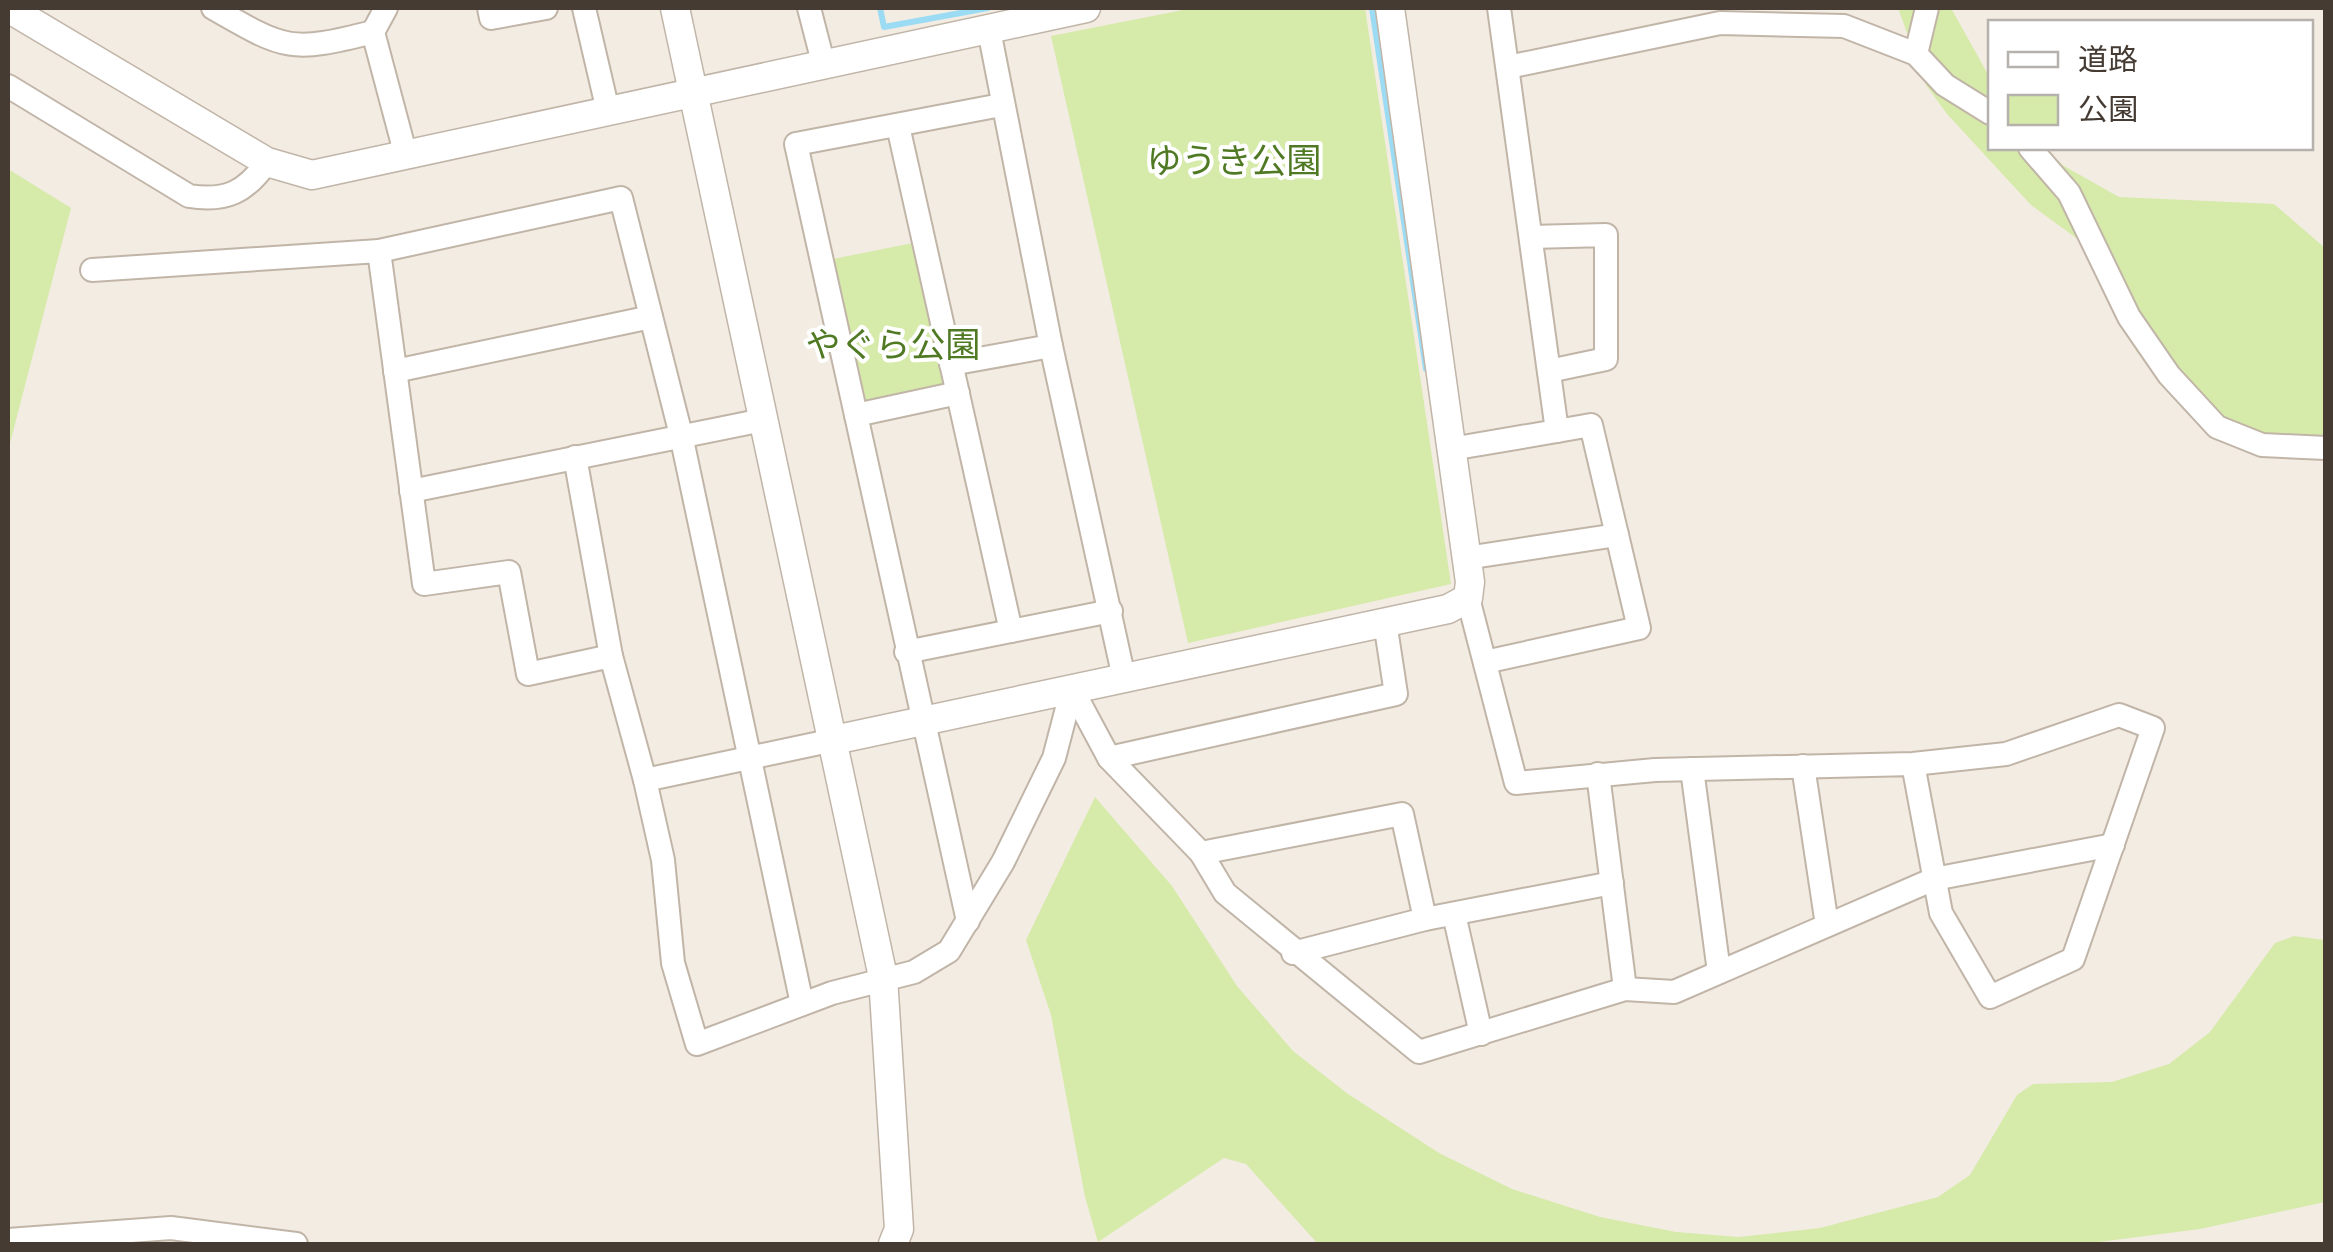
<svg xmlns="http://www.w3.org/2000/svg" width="2333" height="1252" font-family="'Open Sans','Noto Sans JP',sans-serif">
  <rect width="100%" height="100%" fill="#f3ece3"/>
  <g fill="#d6eaa9">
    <path d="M1193 8H1365L1451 584 1188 643 1051 36Z"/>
    <path d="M1898 8H1951L1990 78V148H2043L2064 166 2119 197 2274 204 2325 248V442L2288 450 2182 398 2136 351 2087 246 2031 205 1947 114 1926 85Z"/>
    <path d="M8 169 71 208 8 451Z"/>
    <path d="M913 243 946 383 862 401 833 259Z"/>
    <path d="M1095 797 1172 886 1237 986 1293 1051 1348 1094 1439 1153 1512 1189 1600 1217 1676 1232 1739 1237 1820 1228 1938 1197 1970 1175 2017 1095 2033 1084 2112 1082 2169 1064 2210 1032 2275 943 2294 936 2325 940V1202L2200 1229 2083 1244H1318L1246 1164 1224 1158 1098 1242 1085 1197 1051 1015 1026 940Z"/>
  </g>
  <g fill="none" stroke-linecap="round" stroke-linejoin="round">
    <g stroke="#9bdcf4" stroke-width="6">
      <path d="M880 8 884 27 988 8"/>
      <path d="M1372 8 1426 369"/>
    </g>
    <defs>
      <g id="minor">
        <path d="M213 8C286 50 290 53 373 32"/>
        <path d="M386 8 373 32 406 156"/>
        <path d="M489 8 491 18 546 8"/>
        <path d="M584 8 608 111"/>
        <path d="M809 8 824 66"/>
        <path d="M989 30 1051 346 1124 678"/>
        <path d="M1916 54 1927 8"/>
        <path d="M1508 67 1720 23 1844 26 1916 54 1945 85 1990 113"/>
        <path d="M8 86 189 196C226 202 246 192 267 162"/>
        <path d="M898 126 1011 631"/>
        <path d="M2030 148 2069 193 2129 317 2169 375 2217 427 2262 445 2326 448"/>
        <path d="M1531 237 1606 235V359L1549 371"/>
        <path d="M379 251 424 584 509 572 528 674 611 656 645 780 663 860 673 963 697 1044 832 993 914 972 949 951 1003 862 1054 758 1072 689"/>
        <path d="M92 270 379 251 621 198 681 435 802 1004"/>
        <path d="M951 364 1051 346"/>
        <path d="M395 371 651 317"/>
        <path d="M856 415 958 393"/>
        <path d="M1451 449 1557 431"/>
        <path d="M575 457 611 656"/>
        <path d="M411 491 763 420"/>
        <path d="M1466 558 1617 535"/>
        <path d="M1468 598 1516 783 1655 770 1913 764 2006 754 2119 715 2153 728 2073 959 1990 997 1941 913 1913 764"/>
        <path d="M906 652 1111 611"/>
        <path d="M1485 662 1639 628 1591 425 1557 431 1499 8"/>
        <path d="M1072 689 1109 758 1201 853 1225 893 1419 1052 1625 989 1674 992 1934 879 2113 845"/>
        <path d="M1109 758 1396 694 1385 622"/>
        <path d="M1803 766 1827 925"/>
        <path d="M1692 769 1719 972"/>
        <path d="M1598 774 1625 989"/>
        <path d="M645 780 834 740"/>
        <path d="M1201 853 1402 814 1425 919 1612 883"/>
        <path d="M1454 914 1481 1034"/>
        <path d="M968 921 796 144 1001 105"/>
        <path d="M1293 953 1425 919"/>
        <path d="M8 1240 171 1228 296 1244"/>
      </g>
      <g id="tertiary">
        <path d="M8 8 267 162 312 175 1086 8"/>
        <path d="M675 8 883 977 899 1229 893 1244"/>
        <path d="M834 740 1448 609 1468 598 1470 582 1390 8"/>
      </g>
    </defs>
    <use href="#minor" stroke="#c1b5a8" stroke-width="26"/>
    <use href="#tertiary" stroke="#c1b5a8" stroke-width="31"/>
    <use href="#minor" stroke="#fff" stroke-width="22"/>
    <use href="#tertiary" stroke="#fff" stroke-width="28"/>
  </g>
  <g text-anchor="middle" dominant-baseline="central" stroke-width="8" stroke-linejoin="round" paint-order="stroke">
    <g font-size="35" fill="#507924" stroke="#fff">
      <text x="1234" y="159">ゆうき公園</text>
      <text x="893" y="343">やぐら公園</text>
    </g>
  </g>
  <rect width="2333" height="1252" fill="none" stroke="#453b33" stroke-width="20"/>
  <rect x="1988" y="20" width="325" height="130" fill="#ffffff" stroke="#b5b1ad" stroke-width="2.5"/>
  <rect x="2008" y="52" width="50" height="15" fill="#ffffff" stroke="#b5b1ad" stroke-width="2.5"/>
  <text x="2078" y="70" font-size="30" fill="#453b33">道路</text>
  <rect x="2008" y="95" width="50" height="30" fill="#d6eaa9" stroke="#b5b1ad" stroke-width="2.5"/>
  <text x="2078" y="120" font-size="30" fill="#453b33">公園</text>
</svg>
